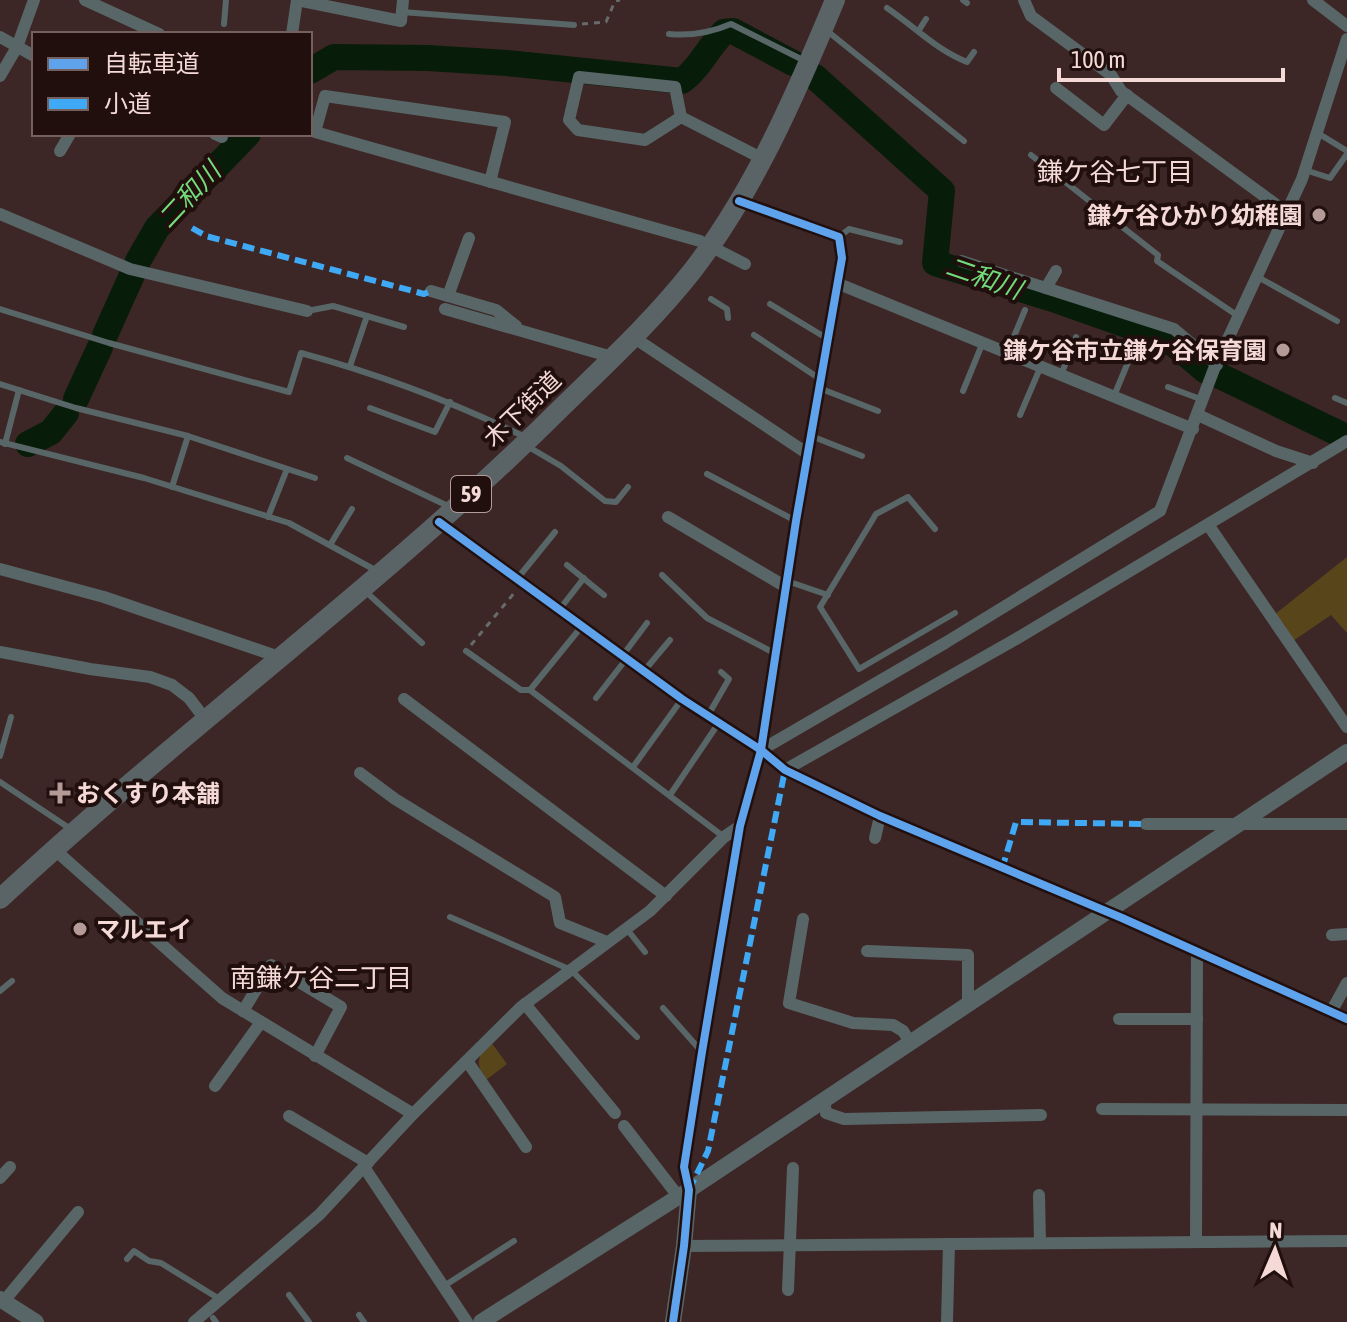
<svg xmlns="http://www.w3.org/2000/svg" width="1347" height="1322" font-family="'Asap Condensed','Noto Sans JP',sans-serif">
  <rect width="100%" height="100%" fill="#3c2726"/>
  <g fill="#59451a">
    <path d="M1347 557V633L1331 615 1293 641 1274 615Z"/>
    <path d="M491 1042 507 1064 486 1080C475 1065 477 1055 491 1042Z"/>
  </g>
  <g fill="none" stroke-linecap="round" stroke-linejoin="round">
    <g stroke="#081d09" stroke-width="26">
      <path d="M310 71 334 57 428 58 507 63 682 81C700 68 708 47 724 32L733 31 793 63"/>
      <path d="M815 77 942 191 935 263 1053 299 1169 340 1206 371"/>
      <path d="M138 261 157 228 248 134"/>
      <path d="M105 335 132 275"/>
      <path d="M1220 376 1344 436"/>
      <path d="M76 399 100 347"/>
      <path d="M28 444 51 432 66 413"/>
    </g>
    <g stroke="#686b6c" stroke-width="3" stroke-dasharray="6 6" stroke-linecap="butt">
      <path d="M582 24 606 22 615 1 620 0"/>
      <path d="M471 645 515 592"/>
    </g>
    <g stroke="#586667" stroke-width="6">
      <path d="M963 0 967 3"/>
      <path d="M887 8C915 27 935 49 967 62L974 52"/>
      <path d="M402 12 574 25"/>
      <path d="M224 24 226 0"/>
      <path d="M826 30 964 141"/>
      <path d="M919 30 926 19"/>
      <path d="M669 34C691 36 710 33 731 24L805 61"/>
      <path d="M1316 132 1347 151"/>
      <path d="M1031 155 1158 255 1157 261 1238 316"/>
      <path d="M1305 170 1330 178 1347 154"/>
      <path d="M839 237 849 229 900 242"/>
      <path d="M1256 276 1337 321"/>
      <path d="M711 299 727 309 728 318"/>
      <path d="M770 304 828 339"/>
      <path d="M0 309 109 343 289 392 301 353C378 374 453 402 525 437"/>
      <path d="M307 311 333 306 367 316 350 366"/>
      <path d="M367 316 404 327"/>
      <path d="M754 335 820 379"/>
      <path d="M1007 353 1025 310"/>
      <path d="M1061 375 1076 337"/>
      <path d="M0 384 76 408 188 436 315 478"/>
      <path d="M1168 387 1203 400"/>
      <path d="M819 388 878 411"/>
      <path d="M963 391 983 342"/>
      <path d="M1114 396 1131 355"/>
      <path d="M1335 398 1347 403"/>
      <path d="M370 408 435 432 450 402"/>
      <path d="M1020 415 1041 366"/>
      <path d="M811 436 862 456"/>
      <path d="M0 442 144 478 289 523 377 571"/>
      <path d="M5 444 19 390"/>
      <path d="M527 446 561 466 605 501 616 502 628 487"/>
      <path d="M347 458 450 507"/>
      <path d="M707 474 796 521"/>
      <path d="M172 487 188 436"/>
      <path d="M268 517 287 469"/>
      <path d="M935 529 908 497 876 514 820 607 859 669 955 613"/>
      <path d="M330 545 352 509"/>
      <path d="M567 565 604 595"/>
      <path d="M662 575 707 618 776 654"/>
      <path d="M517 579 555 532"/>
      <path d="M787 581 828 595"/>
      <path d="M365 591 422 643"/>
      <path d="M559 610 584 578"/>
      <path d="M466 651 521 690H530L582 626"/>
      <path d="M623 655 647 623"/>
      <path d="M644 671 670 640"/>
      <path d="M530 690 724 837"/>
      <path d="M596 698 627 658"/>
      <path d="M707 717 729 679 721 672"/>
      <path d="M0 756 11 717"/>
      <path d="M633 767 682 699"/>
      <path d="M0 782 72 830"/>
      <path d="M670 795 718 724"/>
      <path d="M450 917 571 970 637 1037"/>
      <path d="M626 928 645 952"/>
      <path d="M0 991 12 981"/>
      <path d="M663 1008 702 1052"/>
      <path d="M127 1259 134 1251 149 1261 161 1263 221 1300"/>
      <path d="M444 1286 514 1241"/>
      <path d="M289 1295 309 1322"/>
      <path d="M359 1315 364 1322"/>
      <path d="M213 1318 216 1322"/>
    </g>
    <g stroke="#586667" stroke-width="12">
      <path d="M85 0 159 34"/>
      <path d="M1024 0 1031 16 1111 75 1121 91 1286 212"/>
      <path d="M1313 0 1347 26"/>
      <path d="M292 34 297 0 401 21 403 0"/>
      <path d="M0 37 34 56"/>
      <path d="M0 76 17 47 34 0"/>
      <path d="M1056 88 1104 125 1127 95"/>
      <path d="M681 117 645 140 578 130 569 120 579 77 675 87 681 117 763 159"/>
      <path d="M215 134 222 137"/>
      <path d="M60 151 70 134"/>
      <path d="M490 182 505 122 325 96 315 132 700 241 745 264"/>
      <path d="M0 214 130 269 307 311"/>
      <path d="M961 261 1174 329 1217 365"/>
      <path d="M839 284 1193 429"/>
      <path d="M1046 288 1056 271"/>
      <path d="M431 291 496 310 516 326"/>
      <path d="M448 296 469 238"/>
      <path d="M445 309 612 357"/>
      <path d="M633 337 808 454"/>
      <path d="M1198 415 1276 451 1313 463"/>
      <path d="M668 517 786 587"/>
      <path d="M439 522 682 699 761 750 785 770 880 816 1122 918 1347 1019"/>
      <path d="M1209 526 1347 727"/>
      <path d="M0 569 104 597 279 657"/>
      <path d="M0 652 90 669 150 677 172 685 189 698 205 719"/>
      <path d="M404 699 666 896"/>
      <path d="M761 750 945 643 1160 511 1214 369 1302 179 1347 39"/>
      <path d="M785 770 1016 639 1347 441"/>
      <path d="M360 773 395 799 555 897 560 923 607 942"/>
      <path d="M1146 824H1347"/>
      <path d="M875 838 880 816"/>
      <path d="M55 850 222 998 413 1114"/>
      <path d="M803 919 789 1003 853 1023 893 1025 903 1031 910 1042"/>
      <path d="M1332 935 1347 934"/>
      <path d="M867 951 968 955V1003"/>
      <path d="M525 1004 615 1113"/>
      <path d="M243 1011 271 965 341 1007 315 1056"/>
      <path d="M1331 1012 1347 983"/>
      <path d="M1119 1019H1197"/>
      <path d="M467 1061 526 1147"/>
      <path d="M215 1086 261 1022"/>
      <path d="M824 1099 826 1113 844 1119 1041 1115"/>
      <path d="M1102 1109 1347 1110"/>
      <path d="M289 1116 368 1163"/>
      <path d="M624 1126 678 1196"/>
      <path d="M364 1167 467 1322"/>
      <path d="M0 1178 10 1167"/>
      <path d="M689 1190 684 1167 702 1052 740 826 761 750 796 521 842 258 839 237 739 201"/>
      <path d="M1039 1195 1040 1242"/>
      <path d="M1196 1241 1197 952"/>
      <path d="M684 1246 1347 1241"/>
      <path d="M788 1290 793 1168"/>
      <path d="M4 1301 78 1212"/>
      <path d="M194 1322 319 1215 413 1114 521 1007 650 911 724 837 740 826"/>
      <path d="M947 1322 949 1244"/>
    </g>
    <g stroke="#586667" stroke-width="16">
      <path d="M0 1299 36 1322"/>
      <path d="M481 1322 689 1190 1347 752"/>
      <path d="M673 1322 684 1246 689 1190"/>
    </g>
    <path stroke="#5a6366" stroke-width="20" d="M0 899C181 730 383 585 559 410 605 365 653 321 693 270 755 189 796 94 835 0"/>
    <g stroke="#3fa9f5" stroke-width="6" stroke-dasharray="12 6" stroke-linecap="butt">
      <path d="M192 228 206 236 424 294 431 291"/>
      <path d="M1002 869 1016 822 1146 824"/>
      <path d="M689 1190 708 1151 785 770"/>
    </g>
    <defs>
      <g id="cycleway">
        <path d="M439 522 682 699 761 750 785 770 880 816 1122 918 1347 1019"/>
        <path d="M673 1322 684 1246 689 1190 684 1167 702 1052 740 826 761 750 796 521 842 258 839 237 739 201"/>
      </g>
    </defs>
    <use href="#cycleway" stroke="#210f0e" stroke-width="13"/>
    <use href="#cycleway" stroke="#60a3ed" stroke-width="8"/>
  </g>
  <g fill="#b49b98" stroke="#210f0e" stroke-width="3">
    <circle cx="1319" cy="215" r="8"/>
    <circle cx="1283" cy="350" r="8"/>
    <path d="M56 781h8v8h8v8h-8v8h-8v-8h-8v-8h8z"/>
    <circle cx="80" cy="929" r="8"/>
  </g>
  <g text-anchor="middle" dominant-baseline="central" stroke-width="8" stroke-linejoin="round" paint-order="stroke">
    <rect fill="#210f0e" stroke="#b59c9a" stroke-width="2" x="451" y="476" width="40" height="36" rx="6"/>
    <g font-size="22" font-weight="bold" fill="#f4d9d6">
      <text x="471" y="494">59</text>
    </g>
    <g font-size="24" font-weight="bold" fill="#f4d9d6" stroke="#210f0e" text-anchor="end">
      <text x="1303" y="215">鎌ケ谷ひかり幼稚園</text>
      <text x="1267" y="350">鎌ケ谷市立鎌ケ谷保育園</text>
      <text x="76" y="793" text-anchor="start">おくすり本舗</text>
      <text x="96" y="929" text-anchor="start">マルエイ</text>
    </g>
    <g font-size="24" fill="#f4d9d6" stroke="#210f0e">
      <text transform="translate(522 409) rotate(-44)">木下街道</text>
    </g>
    <g font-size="26" fill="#f4d9d6" stroke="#210f0e">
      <text x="1115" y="172">鎌ケ谷七丁目</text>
      <text x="321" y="978">南鎌ケ谷二丁目</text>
    </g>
    <g font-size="26" font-style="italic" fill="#72dc7b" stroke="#210f0e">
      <text transform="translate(189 195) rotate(-47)">二和川</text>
      <text transform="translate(984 278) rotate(19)">二和川</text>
    </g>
  </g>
  <rect x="32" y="32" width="280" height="104" fill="#210f0e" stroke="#75605e" stroke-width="2"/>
  <rect x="48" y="58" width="40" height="12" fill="#60a3ed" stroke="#75605e" stroke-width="2"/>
  <text x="104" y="72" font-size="24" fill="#f4d9d6">自転車道</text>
  <rect x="48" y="98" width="40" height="12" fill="#3fa9f5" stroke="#75605e" stroke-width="2"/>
  <text x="104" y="112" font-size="24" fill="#f4d9d6">小道</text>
  <g transform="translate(1275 1250) rotate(2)" stroke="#210f0e" stroke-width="6" paint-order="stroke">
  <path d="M0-6L14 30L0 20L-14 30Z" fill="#f4d9d6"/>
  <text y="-12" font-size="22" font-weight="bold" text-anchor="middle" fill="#f4d9d6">N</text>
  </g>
  <path d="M1059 68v12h224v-12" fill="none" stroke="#f4d9d6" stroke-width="4"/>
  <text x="1071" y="68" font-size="24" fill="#f4d9d6" stroke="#210f0e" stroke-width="6" paint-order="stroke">100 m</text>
</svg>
